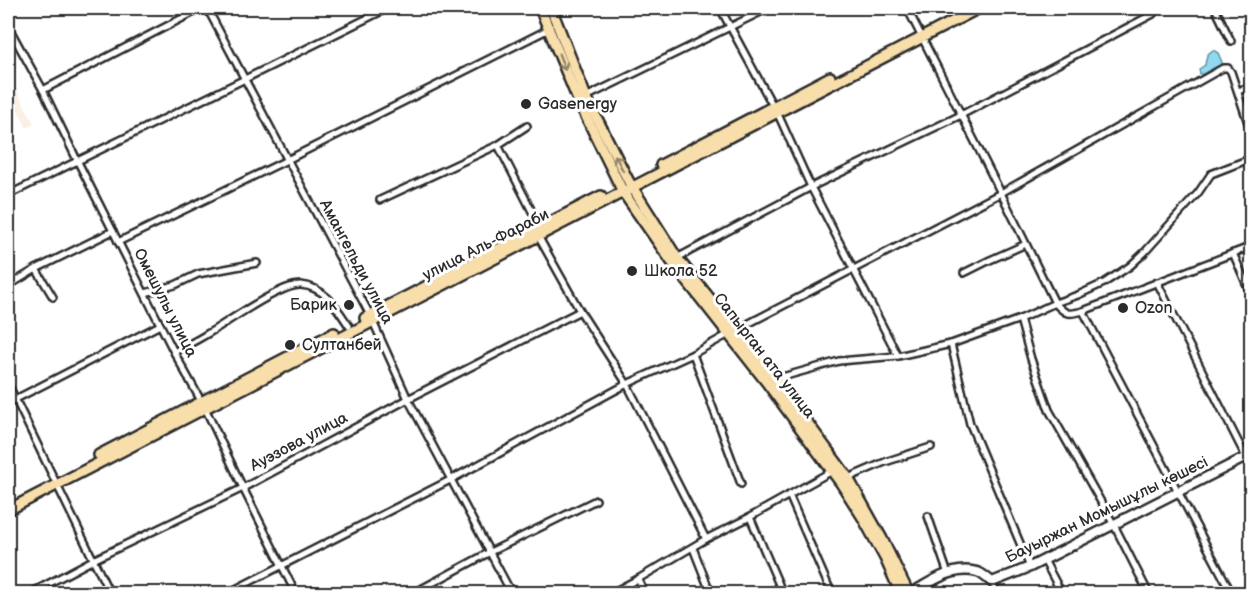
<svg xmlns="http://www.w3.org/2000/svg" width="1259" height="601" font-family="'Balsamiq Sans',sans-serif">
  <rect width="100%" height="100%" fill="#fff"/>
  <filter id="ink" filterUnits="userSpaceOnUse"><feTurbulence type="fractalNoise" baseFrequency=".0167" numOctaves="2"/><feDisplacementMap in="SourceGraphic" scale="12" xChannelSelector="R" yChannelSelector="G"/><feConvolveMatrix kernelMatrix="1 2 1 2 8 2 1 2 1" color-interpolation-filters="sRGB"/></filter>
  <g filter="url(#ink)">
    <path fill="#faf0e3" d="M8 75H9L34 124 27 128 16 106 8 110Z"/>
    <path fill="#8fdaf0" stroke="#6794a1" stroke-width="1.5" d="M1213 50 1218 53 1222 62 1220 65 1203 74H1200L1199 69 1205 65 1207 55Z"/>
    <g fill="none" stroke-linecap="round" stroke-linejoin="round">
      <defs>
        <g id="street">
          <path d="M207 8 370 315 408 399 512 594"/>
          <path d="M720 8 773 106"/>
          <path d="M907 8 1001 193 1055 303C1066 315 1068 315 1083 311L1252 246"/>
          <path d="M1215 8 1231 41"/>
          <path d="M553 12 564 8"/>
          <path d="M8 26 43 90 77 160 174 352 205 408 243 488 296 594"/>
          <path d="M43 90 202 8"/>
          <path d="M1238 91 1252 86"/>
          <path d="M586 97 769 8"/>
          <path d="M777 112 811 187 898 356"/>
          <path d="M498 145 527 126"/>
          <path d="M8 195 245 79 388 8"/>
          <path d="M380 200 498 145 541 229"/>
          <path d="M538 236 580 311 627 384 706 539"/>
          <path d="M118 242 287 160 549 29"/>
          <path d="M1233 253 1252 297"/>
          <path d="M677 258 811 187 961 115 1153 14"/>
          <path d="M36 269 53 297"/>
          <path d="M964 273 990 260 1026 244"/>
          <path d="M1157 282 1252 469"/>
          <path d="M8 286 36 269 113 231"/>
          <path d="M145 293 175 285 198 274 257 263"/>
          <path d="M1083 311 1232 594"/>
          <path d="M1020 319 1031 359 1049 410 1114 525 1149 594"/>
          <path d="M951 344 970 424 1030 567"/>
          <path d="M174 352C185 346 196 341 207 334 227 323 280 284 301 285 325 287 337 308 349 326"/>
          <path d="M693 354 741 484"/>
          <path d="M775 379 839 361 898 356 951 344 1020 319 1055 303 1078 295 1104 283 1130 266 1144 253 1198 193 1211 174 1252 158"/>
          <path d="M8 384 110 594"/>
          <path d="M8 403 160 325"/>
          <path d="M848 478 885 462 931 447"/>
          <path d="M789 495 832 594"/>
          <path d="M928 516 948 574"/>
          <path d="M750 517 783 594"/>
          <path d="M693 548 711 594"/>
          <path d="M1044 560 1062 594"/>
          <path d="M638 579 645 594"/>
          <path d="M992 582 997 594"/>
          <path d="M29 594 93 560 243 488 408 399 580 311"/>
          <path d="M226 594 452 479 627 384 693 354 736 330 1001 193 1223 68H1228L1231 72 1252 135"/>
          <path d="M412 594 490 552 596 500"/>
          <path d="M610 594 638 579 706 539 750 517 832 471"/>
        </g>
        <path id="secondary" d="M910 594C929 583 953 565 977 572 982 573 988 579 992 582L1030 567 1252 454"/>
        <g id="primary">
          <path d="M540 8 578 100 623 192 672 262 768 384 841 483 862 516 885 558 901 594"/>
          <path d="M551 8 586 97 629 182 677 258 775 379 848 478 882 539 909 594"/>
          <path d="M661 165 830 77"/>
          <path d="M365 318 601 196"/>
          <path d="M99 455 334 333"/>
          <path d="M8 510 979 8"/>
        </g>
      </defs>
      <use href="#street" stroke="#2b2b2b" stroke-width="10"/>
      <use href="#secondary" stroke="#2b2b2b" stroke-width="13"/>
      <use href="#primary" stroke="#2b2b2b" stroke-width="14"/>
      <use href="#street" stroke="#fff" stroke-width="5"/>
      <use href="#secondary" stroke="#fff" stroke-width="8"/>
      <use href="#primary" stroke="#f8deab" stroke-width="9"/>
    </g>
    <defs><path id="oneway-shaft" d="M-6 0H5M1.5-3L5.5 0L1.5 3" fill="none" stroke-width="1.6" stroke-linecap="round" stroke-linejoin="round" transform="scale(1.5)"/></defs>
    <g stroke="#92846b">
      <use href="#oneway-shaft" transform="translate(562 62) rotate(68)"/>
      <use href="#oneway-shaft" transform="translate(619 163) rotate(-117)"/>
    </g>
  </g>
  <g fill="#2b2b2b" stroke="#fff" stroke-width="2">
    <circle cx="526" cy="104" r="6"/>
    <circle cx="632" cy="271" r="6"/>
    <circle cx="349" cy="305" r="6"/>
    <circle cx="1123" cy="308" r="6"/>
    <circle cx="290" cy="345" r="6"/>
  </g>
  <g text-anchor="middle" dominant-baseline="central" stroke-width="6" stroke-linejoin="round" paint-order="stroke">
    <g font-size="16" fill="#2b2b2b" stroke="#fff" text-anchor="start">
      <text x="538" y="104">Gasenergy</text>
      <text x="644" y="271">Школа 52</text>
      <text x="337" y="305" text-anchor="end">Барик</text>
      <text x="1135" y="308">Ozon</text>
      <text x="302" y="345">Султанбей</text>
    </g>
    <g font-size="16" fill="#2b2b2b" stroke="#fff">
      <text transform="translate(486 245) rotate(-27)">улица Аль-Фараби</text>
      <text transform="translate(356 262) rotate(62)">Амангельди улица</text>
      <text transform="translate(165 303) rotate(63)">Омешулы улица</text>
      <text transform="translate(764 356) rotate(52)">Сапырган ата улица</text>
      <text transform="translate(299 442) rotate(-28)">Ауэзова улица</text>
      <text transform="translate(1107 510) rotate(-26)">Бауыржан Момышұлы көшесі</text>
    </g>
  </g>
  <rect width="1259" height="601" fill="none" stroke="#fff" stroke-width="30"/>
  <rect x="15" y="15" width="1229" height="571" fill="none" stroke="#2b2b2b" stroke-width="2" filter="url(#ink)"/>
</svg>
